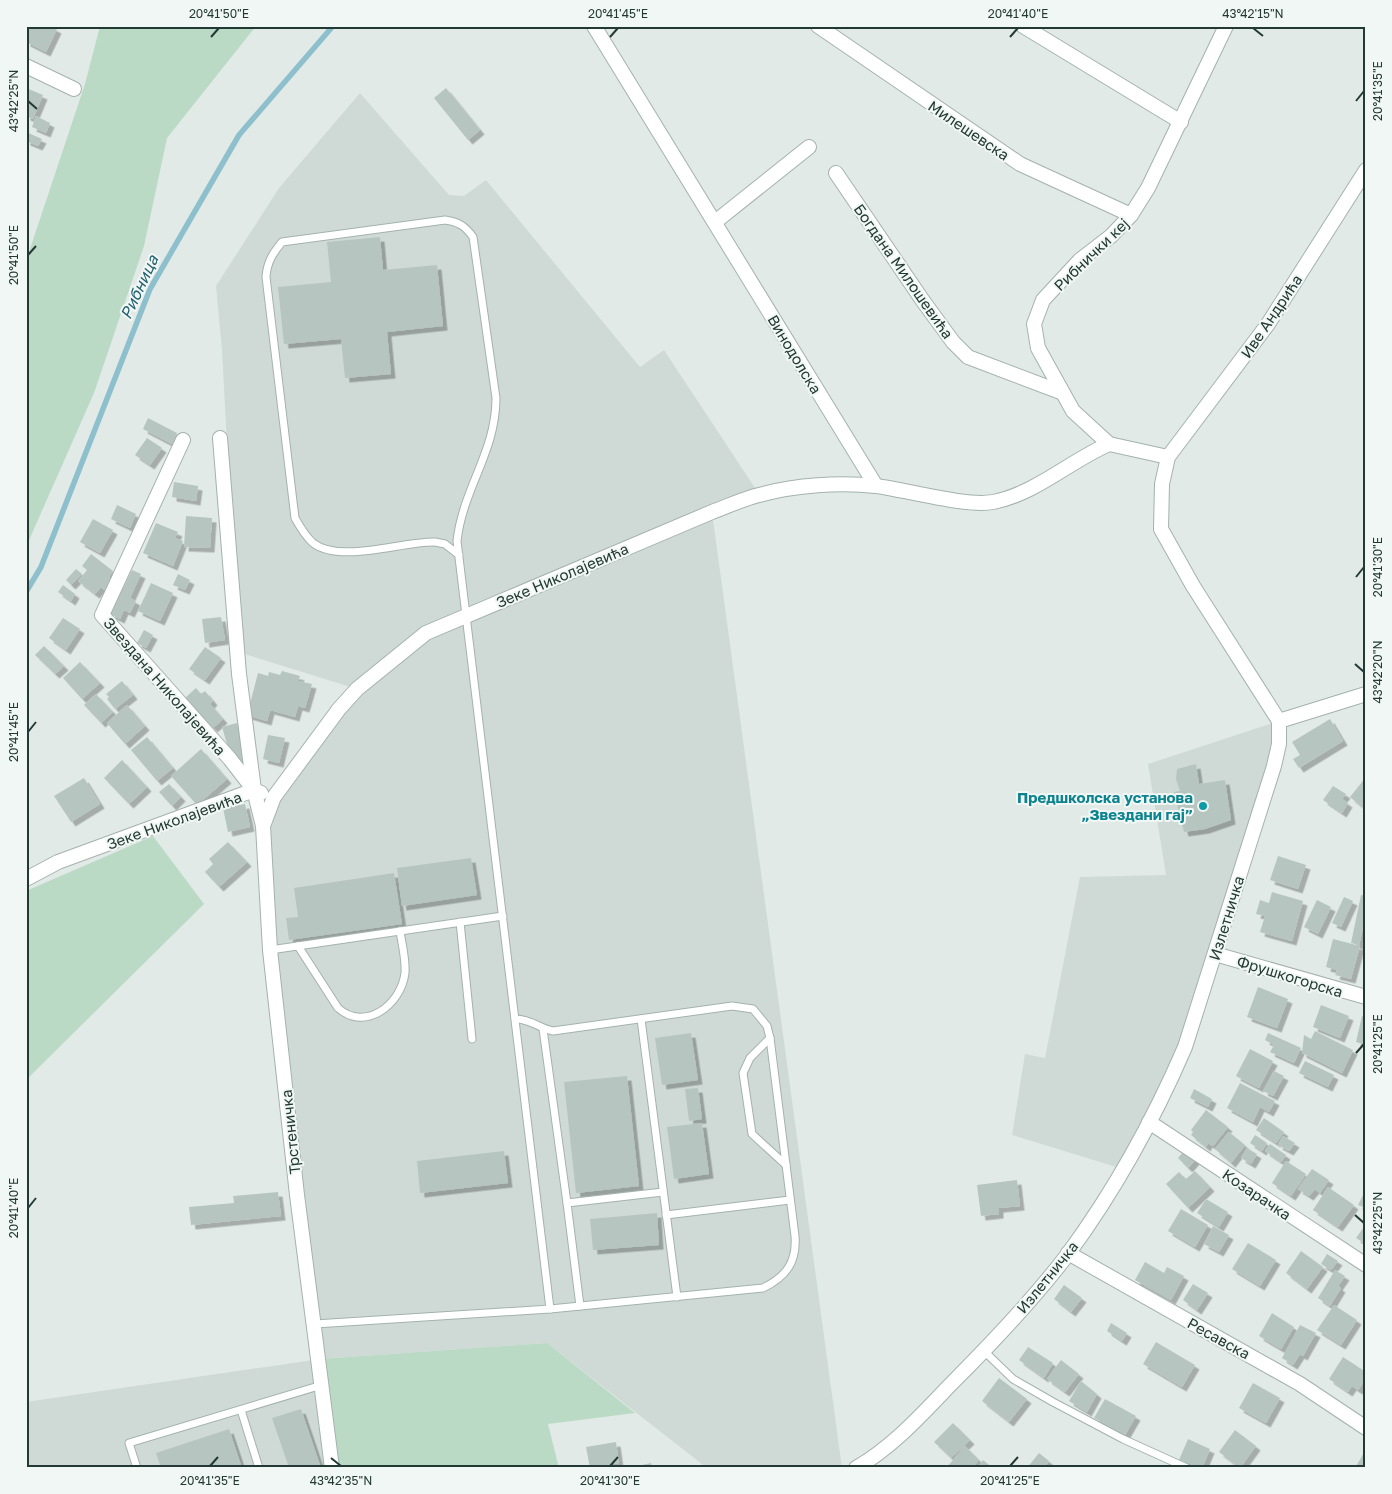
<svg xmlns="http://www.w3.org/2000/svg" width="1392" height="1494" font-family="'Golos Text',sans-serif">
  <defs>
    <filter id="shadow"><feDropShadow dx="4.5" dy="4.5" stdDeviation="0" flood-color="#0004"/></filter>
  </defs>
  <rect width="100%" height="100%" fill="#e1eae7"/>
  <g fill="#cfdad6">
    <path d="M360 93 449 195 464 196 486 180 640 367 664 350 759 494 712 512 842 1468H707L547 1343 320 1359 332 1468H26V1402L320 1359 263 826 274 797 357 689 238 652 222 350 216 286 279 188Z"/>
    <path d="M1279 721 1280 733 1185 1047 1123 1169 1012 1135 1025 1054 1045 1058 1080 877 1166 875 1148 764Z"/>
  </g>
  <g fill="#bbdac5">
    <path d="M100 26H256L167 138 144 246 94 393 26 547V261L85 84Z"/>
    <path d="M153 836 204 904 26 1080V891Z"/>
    <path d="M547 1343 635 1413 548 1424 559 1468H332L320 1359Z"/>
  </g>
  <g fill="none" stroke-linecap="round" stroke-linejoin="round">
    <path stroke="#8dc0cc" stroke-width="5.5" d="M26 592 41 567 150 289 239 135 333 26"/>
  </g>
  <g fill="#b7c5c0" filter="url(#shadow)">
    <path d="M31 26H51L57 29 46 52 26 42V36Z"/>
    <path d="M26 88 43 95 33 119 26 116Z"/>
    <path d="M446 88 480 130 468 140 434 98Z"/>
    <path d="M36 116 50 123 46 133 32 127Z"/>
    <path d="M26 132 42 139 38 146 26 141Z"/>
    <path d="M380 237 383 270 437 265 443 326 387 332 391 374 345 378 341 339 284 344 278 287 331 282 327 242Z"/>
    <path d="M148 418 177 433 172 444 143 429Z"/>
    <path d="M147 438 162 448 150 465 135 455Z"/>
    <path d="M174 482 198 486 196 501 172 497Z"/>
    <path d="M117 505 136 514 130 528 111 519Z"/>
    <path d="M186 516 212 518 210 548 184 547Z"/>
    <path d="M93 519 113 530 100 553 80 542Z"/>
    <path d="M156 523 178 532 175 538 183 541 173 566 143 553Z"/>
    <path d="M91 554 113 571 109 577 112 580 104 590 101 587 95 594 78 581 87 570 82 566Z"/>
    <path d="M76 569 82 574 71 585 66 580Z"/>
    <path d="M132 570 141 574 130 598 136 601 130 613 124 610 120 619 110 614Z"/>
    <path d="M178 574 190 580 185 590 173 585Z"/>
    <path d="M151 583 173 593 160 621 138 611Z"/>
    <path d="M63 585 75 594 71 601 58 592Z"/>
    <path d="M221 617 225 640 205 643 202 619Z"/>
    <path d="M63 618 80 629 66 650 49 638Z"/>
    <path d="M144 630 153 635 146 648 137 643Z"/>
    <path d="M44 646 64 666 55 674 35 655Z"/>
    <path d="M205 647 221 658 205 680 189 669Z"/>
    <path d="M80 662 100 683 82 699 63 678Z"/>
    <path d="M282 671 300 676 298 681 312 684 305 708 298 706 295 717 270 710 267 721 247 715 258 673 268 676 269 672 280 675Z"/>
    <path d="M122 681 133 695 115 709 107 699 109 697 106 694Z"/>
    <path d="M196 688 201 694 205 691 213 701 210 704 223 719 213 728 185 698Z"/>
    <path d="M96 694 113 712 101 723 84 705Z"/>
    <path d="M127 705 145 726 125 744 107 723Z"/>
    <path d="M1330 719 1343 741 1299 768 1293 759 1300 755 1292 742Z"/>
    <path d="M237 723 247 759 239 761 229 751 222 727Z"/>
    <path d="M268 735 285 738 279 763 263 759Z"/>
    <path d="M147 737 173 768 157 781 131 750Z"/>
    <path d="M201 749 227 779 197 805 171 776Z"/>
    <path d="M122 760 147 787 129 804 104 778Z"/>
    <path d="M1196 764 1199 784 1225 780 1231 820 1205 829 1184 832 1174 792 1180 791 1176 779 1177 769Z"/>
    <path d="M1366 777V810L1350 797Z"/>
    <path d="M84 778 100 804 71 822 54 796Z"/>
    <path d="M169 784 181 797 172 806 159 792Z"/>
    <path d="M1333 786 1346 794 1342 799 1348 803 1342 813 1323 800Z"/>
    <path d="M245 804 250 827 228 832 223 808Z"/>
    <path d="M228 842 247 862 219 887 205 872 213 864 209 859Z"/>
    <path d="M1278 856 1306 865 1298 889 1270 880Z"/>
    <path d="M471 858 477 895 402 906 397 868Z"/>
    <path d="M394 873 402 924 289 940 286 918 298 917 294 888Z"/>
    <path d="M1272 892 1303 901 1292 941 1260 932 1265 916 1256 914 1260 900 1269 903Z"/>
    <path d="M1361 895 1366 896V915L1359 945 1351 943Z"/>
    <path d="M1344 897 1353 901 1341 927 1332 923Z"/>
    <path d="M1317 900 1331 907 1318 934 1304 927Z"/>
    <path d="M1333 939 1360 946 1351 979 1335 975 1337 970 1326 967Z"/>
    <path d="M1258 987 1288 999 1277 1028 1247 1017Z"/>
    <path d="M1321 1005 1349 1016 1340 1038 1313 1027Z"/>
    <path d="M1362 1016 1366 1017V1045L1356 1042Z"/>
    <path d="M1315 1031 1353 1050 1342 1073 1302 1053 1304 1035 1311 1039Z"/>
    <path d="M691 1033 698 1080 662 1085 655 1038Z"/>
    <path d="M1268 1033 1301 1048 1294 1063 1270 1052 1274 1045 1265 1040Z"/>
    <path d="M1250 1049 1273 1061 1259 1088 1236 1076Z"/>
    <path d="M1305 1061 1334 1075 1328 1087 1299 1073Z"/>
    <path d="M1274 1071 1284 1076 1273 1096 1263 1091Z"/>
    <path d="M627 1076 639 1186 576 1193 564 1082Z"/>
    <path d="M1240 1083 1275 1101 1269 1112 1260 1107 1253 1122 1227 1108Z"/>
    <path d="M698 1088 702 1119 689 1121 685 1089Z"/>
    <path d="M1194 1089 1212 1099 1208 1107 1190 1098Z"/>
    <path d="M1206 1110 1228 1127 1213 1146 1208 1143 1206 1147 1191 1135 1193 1132 1191 1130Z"/>
    <path d="M1264 1118 1284 1132 1276 1143 1256 1130Z"/>
    <path d="M702 1123 709 1174 674 1179 667 1127Z"/>
    <path d="M1229 1132 1245 1145 1231 1163 1215 1149Z"/>
    <path d="M1255 1135 1267 1143 1262 1151 1250 1143Z"/>
    <path d="M1283 1136 1295 1143 1289 1151 1278 1145Z"/>
    <path d="M1270 1144 1286 1155 1281 1162 1265 1151Z"/>
    <path d="M1247 1148 1257 1154 1251 1164 1241 1158Z"/>
    <path d="M1185 1150 1195 1160 1188 1168 1178 1158Z"/>
    <path d="M504 1151 508 1183 420 1193 417 1161Z"/>
    <path d="M1286 1161 1306 1174 1291 1196 1272 1183Z"/>
    <path d="M1312 1169 1329 1180 1320 1193 1315 1189 1309 1196 1298 1189Z"/>
    <path d="M1195 1171 1210 1187 1188 1208 1166 1184 1179 1172 1186 1179Z"/>
    <path d="M1017 1180 1020 1206 999 1208V1214L981 1216 977 1185Z"/>
    <path d="M1328 1187 1354 1205 1338 1227 1313 1210Z"/>
    <path d="M1366 1189V1208L1358 1205Z"/>
    <path d="M278 1192 281 1216 191 1225 189 1207 234 1203 233 1196Z"/>
    <path d="M1206 1199 1228 1212 1219 1227 1197 1213Z"/>
    <path d="M1181 1209 1208 1225 1195 1247 1168 1231Z"/>
    <path d="M657 1213 659 1245 593 1250 590 1219Z"/>
    <path d="M1366 1224V1244L1356 1238Z"/>
    <path d="M1213 1226 1229 1235 1219 1252 1204 1244Z"/>
    <path d="M1248 1243 1276 1260 1260 1286 1232 1269Z"/>
    <path d="M1301 1251 1323 1267 1307 1289 1286 1273Z"/>
    <path d="M1327 1254 1338 1261 1331 1270 1321 1264Z"/>
    <path d="M1145 1262 1164 1273 1167 1267 1184 1276 1171 1300 1135 1280Z"/>
    <path d="M1335 1270 1345 1276 1338 1286 1341 1288 1330 1306 1318 1298Z"/>
    <path d="M1193 1284 1208 1293 1197 1310 1183 1300Z"/>
    <path d="M1064 1285 1082 1298 1071 1312 1054 1299Z"/>
    <path d="M1334 1305 1357 1320 1341 1345 1317 1330Z"/>
    <path d="M1272 1313 1294 1327 1281 1349 1259 1336Z"/>
    <path d="M1111 1323 1127 1333 1122 1341 1107 1331Z"/>
    <path d="M1300 1325 1316 1333 1303 1356 1300 1354 1293 1365 1282 1358Z"/>
    <path d="M1156 1342 1195 1365 1182 1387 1143 1364Z"/>
    <path d="M1028 1347 1053 1363 1044 1378 1019 1360Z"/>
    <path d="M1343 1357 1366 1372V1379L1358 1390 1352 1386 1348 1392 1329 1379Z"/>
    <path d="M1061 1360 1079 1374 1065 1392 1047 1379Z"/>
    <path d="M999 1378 1027 1399 1009 1422 982 1401Z"/>
    <path d="M1081 1381 1097 1394 1087 1412 1069 1401Z"/>
    <path d="M1253 1383 1280 1398 1266 1423 1239 1408Z"/>
    <path d="M1105 1399 1136 1416 1125 1435 1094 1418Z"/>
    <path d="M301 1409 321 1468H289L272 1418Z"/>
    <path d="M953 1423 970 1440 951 1458 934 1442Z"/>
    <path d="M229 1429 242 1468H161L156 1453Z"/>
    <path d="M1235 1430 1256 1446 1240 1468 1219 1452Z"/>
    <path d="M1188 1439 1210 1449 1202 1468 1179 1460Z"/>
    <path d="M616 1442 619 1463 610 1464 611 1468H590L586 1447Z"/>
    <path d="M965 1446 979 1460 972 1468H946Z"/>
    <path d="M1366 1449V1468H1355Z"/>
    <path d="M1039 1453 1049 1461 1044 1468H1027Z"/>
    <path d="M983 1460 993 1468H977Z"/>
    <path d="M651 1463 652 1468H633V1467Z"/>
  </g>
  <g fill="none" stroke-linecap="round" stroke-linejoin="round">
    <defs>
      <g id="lane">
        <path d="M460 922 472 1039"/>
        <path d="M298 946 338 1008C365 1032 401 1005 405 973 406 959 402 945 400 931"/>
        <path d="M270 950 503 916"/>
        <path d="M516 1019C530 1019 539 1028 553 1031L732 1006 753 1009 767 1026 770 1038 795 1236C797 1262 786 1277 763 1288L550 1309"/>
        <path d="M641 1019 677 1297"/>
        <path d="M543 1029 567 1203 663 1192"/>
        <path d="M770 1038 750 1058 743 1073 752 1134 786 1165"/>
        <path d="M567 1203 580 1306"/>
        <path d="M666 1215 790 1200"/>
        <path d="M315 1324 550 1309 457 541C463 488 496 452 496 398L473 237C465 226 459 222 445 220L282 242C273 253 267 262 266 277L295 518C300 527 305 536 313 543 340 564 403 541 435 542L445 544 459 555"/>
        <path d="M984 1351 1013 1379 1053 1402 1123 1439 1187 1468"/>
        <path d="M241 1410 259 1468"/>
        <path d="M137 1468 129 1443 322 1385"/>
      </g>
      <g id="street">
        <path d="M594 26 876 486"/>
        <path d="M818 26 1020 164 1131 215"/>
        <path d="M1023 26 1181 122"/>
        <path d="M26 66 74 89"/>
        <path d="M836 173 923 301 953 342 968 357 1063 393"/>
        <path d="M715 222 809 147"/>
        <path d="M220 438 239 674 254 790 263 826"/>
        <path d="M183 440 102 615 230 759 254 790"/>
        <path d="M1109 444 1073 411 1038 348 1034 324 1043 300 1080 260 1111 236 1131 215 1148 188 1226 26"/>
        <path d="M1279 721 1366 694"/>
        <path d="M26 879 58 862 254 790 261 793"/>
        <path d="M1215 954 1366 997"/>
        <path d="M1149 1122 1366 1265"/>
        <path d="M1068 1253 1300 1384 1366 1428"/>
        <path d="M332 1468 297 1195 270 950 263 826 274 797 339 709 357 689 426 633 712 512C728 506 743 499 759 495 795 485 840 482 876 486 907 490 966 507 993 502 1035 494 1070 461 1109 444L1168 457"/>
        <path d="M856 1468C894 1446 922 1414 952 1383 993 1342 1033 1300 1068 1254 1115 1190 1154 1119 1185 1047L1274 766 1279 744V721L1193 586 1161 529 1162 484 1168 457 1268 324 1366 170"/>
      </g>
    </defs>
    <use href="#lane" stroke="#a4b2ae" stroke-width="9"/>
    <use href="#street" stroke="#a4b2ae" stroke-width="16"/>
    <use href="#lane" stroke="#fff" stroke-width="7"/>
    <use href="#street" stroke="#fff" stroke-width="14"/>
  </g>
  <path fill="none" stroke="#233a34" stroke-width="2" d="M1253 28 1263 36M211 37 219 28M610 37 618 28M1010 37 1018 28M28 101 37 109M1356 101 1364 91M28 255 36 246M1356 577 1364 567M1355 664 1364 672M28 732 36 722M1356 1053 1364 1044M28 1208 36 1198M1355 1215 1364 1223M331 1458 341 1466M210 1466 218 1457M610 1466 618 1457M1010 1466 1018 1457"/>
  <circle fill="#0f9aa8" stroke="#f1f7f4" stroke-width="2" cx="1203" cy="806" r="5"/>
  <g text-anchor="middle" dominant-baseline="central" stroke-width="4" stroke-linejoin="round" paint-order="stroke">
    <g font-size="15" fill="#233a34" stroke="#f1f7f4">
      <text transform="translate(969 130) rotate(34)">Милешевска</text>
      <text transform="translate(1091 254) rotate(-44)">Рибнички кеј</text>
      <text transform="translate(904 271) rotate(55)">Богдана Милошевића</text>
      <text transform="translate(1271 316) rotate(-56)">Иве Андрића</text>
      <text transform="translate(795 354) rotate(59)">Винодолска</text>
      <text transform="translate(562 575) rotate(-23)">Зеке Николајевића</text>
      <text transform="translate(165 686) rotate(49)">Звездана Николајевића</text>
      <text transform="translate(174 820) rotate(-20)">Зеке Николајевића</text>
      <text transform="translate(1226 918) rotate(-73)">Излетничка</text>
      <text transform="translate(1290 976) rotate(17)">Фрушкогорска</text>
      <text transform="translate(290 1132) rotate(-96)">Трстеничка</text>
      <text transform="translate(1257 1194) rotate(34)">Козарачка</text>
      <text transform="translate(1047 1277) rotate(-51)">Излетничка</text>
      <text transform="translate(1219 1338) rotate(29)">Ресавска</text>
    </g>
    <g font-size="15" font-weight="bold" fill="#0d838f" stroke="#f1f7f4" text-anchor="end">
      <text x="1193" y="797">Предшколска установа<tspan x="1193" dy="17">„Звездани гај”</tspan></text>
    </g>
    <g font-size="16" font-style="italic" fill="#226171" stroke="#f1f7f4">
      <text transform="translate(139 287) rotate(-65)">Рибница</text>
    </g>
  </g>
  <rect width="1392" height="1494" fill="none" stroke="#f1f7f4" stroke-width="55"/>
  <rect x="28" y="28" width="1336" height="1438" fill="none" stroke="#233a34" stroke-width="2"/>
  <g font-size="12" text-anchor="middle" fill="#233a34">
    <text x="219" y="18">20°41'50"E</text>
    <text x="618" y="18">20°41'45"E</text>
    <text x="1018" y="18">20°41'40"E</text>
    <text x="1253" y="18">43°42'15"N</text>
    <text transform="translate(1378 91) rotate(-90)" y="4">20°41'35"E</text>
    <text transform="translate(14 101) rotate(-90)" y="4">43°42'25"N</text>
    <text transform="translate(14 255) rotate(-90)" y="4">20°41'50"E</text>
    <text transform="translate(1378 567) rotate(-90)" y="4">20°41'30"E</text>
    <text transform="translate(1378 672) rotate(-90)" y="4">43°42'20"N</text>
    <text transform="translate(14 732) rotate(-90)" y="4">20°41'45"E</text>
    <text transform="translate(1378 1044) rotate(-90)" y="4">20°41'25"E</text>
    <text transform="translate(14 1208) rotate(-90)" y="4">20°41'40"E</text>
    <text transform="translate(1378 1223) rotate(-90)" y="4">43°42'25"N</text>
    <text x="210" y="1485">20°41'35"E</text>
    <text x="341" y="1485">43°42'35"N</text>
    <text x="610" y="1485">20°41'30"E</text>
    <text x="1010" y="1485">20°41'25"E</text>
  </g>
</svg>
